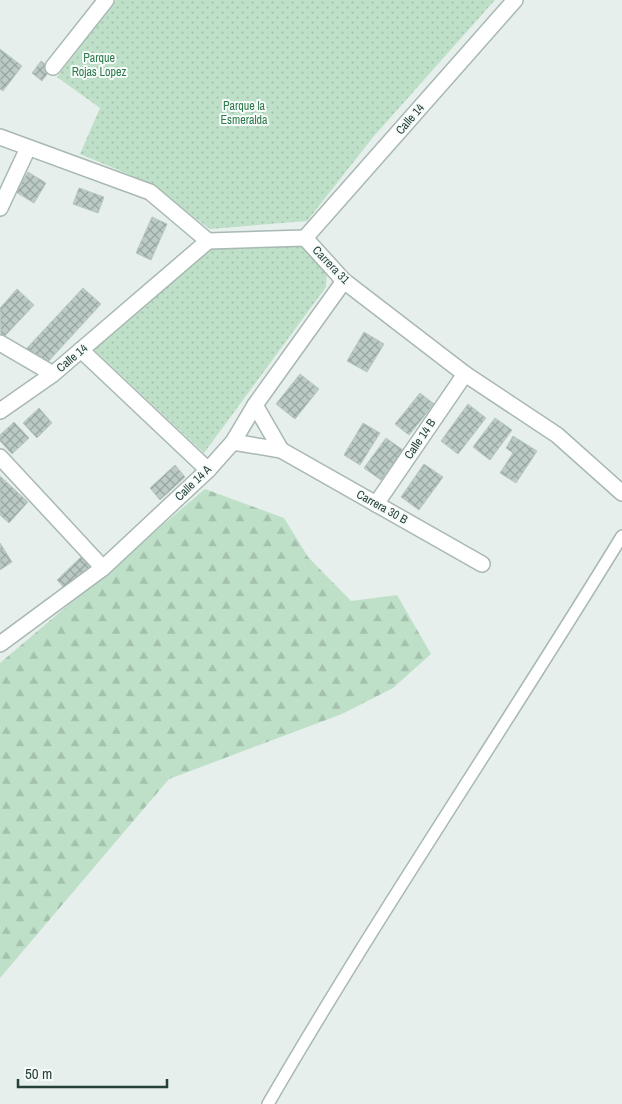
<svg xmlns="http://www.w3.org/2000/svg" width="622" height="1104" font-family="'Archivo Narrow',sans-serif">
  <defs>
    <pattern id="forest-firs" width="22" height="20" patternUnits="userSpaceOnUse" patternTransform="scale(1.25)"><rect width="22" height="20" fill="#bfe0c8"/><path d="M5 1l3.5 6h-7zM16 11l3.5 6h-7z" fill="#a4c1ad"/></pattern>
    <pattern id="park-dots" width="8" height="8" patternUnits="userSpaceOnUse" patternTransform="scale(1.25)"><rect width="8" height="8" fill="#bfe0c8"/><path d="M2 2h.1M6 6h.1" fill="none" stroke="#a4c1ad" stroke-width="1.8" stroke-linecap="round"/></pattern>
    <pattern id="building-cross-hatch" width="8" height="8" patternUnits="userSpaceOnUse" patternTransform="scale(1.25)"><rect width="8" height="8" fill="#bbcac4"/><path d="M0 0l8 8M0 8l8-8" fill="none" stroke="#98a6a0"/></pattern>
  </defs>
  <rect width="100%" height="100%" fill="#e6efeb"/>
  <path fill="url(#forest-firs)" d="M205 489 284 518 308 557 351 601 397 595 431 654 393 688 342 714 169 779 0 978V663Z"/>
  <g fill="url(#park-dots)">
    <path d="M116 0H495L374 136 307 221 210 229 145 181 80 154 100 108 57 77Z"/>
    <path d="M294 238 327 269 326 287 204 453 91 347 213 245Z"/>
  </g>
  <g fill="url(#building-cross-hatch)" stroke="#b8c9c2">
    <path d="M0 49 22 66 3 91 0 89Z"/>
    <path d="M41 61 51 69 42 81 32 73Z"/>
    <path d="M28 172 46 183 34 203 16 192Z"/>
    <path d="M79 188 104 197 98 213 73 204Z"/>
    <path d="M152 217 167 224 151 260 136 253Z"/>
    <path d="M83 288 101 304 45 365 27 348Z"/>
    <path d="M17 289 34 305 1 340 0 308Z"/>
    <path d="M364 332 384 344 367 372 347 361Z"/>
    <path d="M300 374 319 389 295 419 276 404Z"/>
    <path d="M420 393 434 404 409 435 395 424Z"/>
    <path d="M468 404 486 418 458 454 441 441Z"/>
    <path d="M39 408 52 423 37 438 23 423Z"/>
    <path d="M495 418 512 430 490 460 473 447Z"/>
    <path d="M14 422 29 438 12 454 0 441V435Z"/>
    <path d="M363 423 380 433 360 465 344 455Z"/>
    <path d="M513 436 537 451 516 483 500 473 513 453 506 448Z"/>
    <path d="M386 438 403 450 381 480 364 468Z"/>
    <path d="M424 464 443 477 419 510 401 497Z"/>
    <path d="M175 465 185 477 160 500 150 488Z"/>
    <path d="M0 476 28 502 9 523 0 515Z"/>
    <path d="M0 543 12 562 0 570Z"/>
    <path d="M83 555 92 564 66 590 57 580Z"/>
  </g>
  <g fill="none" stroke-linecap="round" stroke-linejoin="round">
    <defs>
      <path id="service" d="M268 1104C380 911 506 726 622 536"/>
      <g id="minor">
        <path d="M53 67 106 0"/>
        <path d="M0 137 150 192 208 241 305 238 344 281 465 374 557 435 622 493"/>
        <path d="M0 208 28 148"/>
        <path d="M305 238 515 0"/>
        <path d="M0 343 53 374"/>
        <path d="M81 350 208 470"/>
        <path d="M255 405 281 450"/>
        <path d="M0 411 53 374 208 241"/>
        <path d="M233 442 281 450 482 564"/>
        <path d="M0 457 103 568"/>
        <path d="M376 504 465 374"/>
        <path d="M0 644 103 568 208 470 233 442 255 405 344 281"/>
      </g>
    </defs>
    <use href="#service" stroke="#a8b8b2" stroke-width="14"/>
    <use href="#minor" stroke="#a8b8b2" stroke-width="18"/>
    <use href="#service" stroke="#fff" stroke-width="11"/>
    <use href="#minor" stroke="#fff" stroke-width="15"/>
  </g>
  <g text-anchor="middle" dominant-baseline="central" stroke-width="4" stroke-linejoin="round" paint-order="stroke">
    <g font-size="12" fill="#2d7a4b" stroke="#f7fbf9">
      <text x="99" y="58">Parque<tspan x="99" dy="14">Rojas Lopez</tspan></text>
      <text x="244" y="106">Parque la<tspan x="244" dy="14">Esmeralda</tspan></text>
    </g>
    <g font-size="12" fill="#24423a" stroke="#f7fbf9">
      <text transform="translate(410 119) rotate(-49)">Calle 14</text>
      <text transform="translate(331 265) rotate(46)">Carrera 31</text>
      <text transform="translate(72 358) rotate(-40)">Calle 14</text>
      <text transform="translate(420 439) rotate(-56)">Calle 14 B</text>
      <text transform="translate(193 483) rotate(-44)">Calle 14 A</text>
      <text transform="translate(382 507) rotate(29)">Carrera 30 B</text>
    </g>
  </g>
  <path d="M18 1079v8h149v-8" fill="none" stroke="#24423a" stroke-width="2.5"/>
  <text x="25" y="1079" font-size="15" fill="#24423a" stroke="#f7fbf9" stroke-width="4" paint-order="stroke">50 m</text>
</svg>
